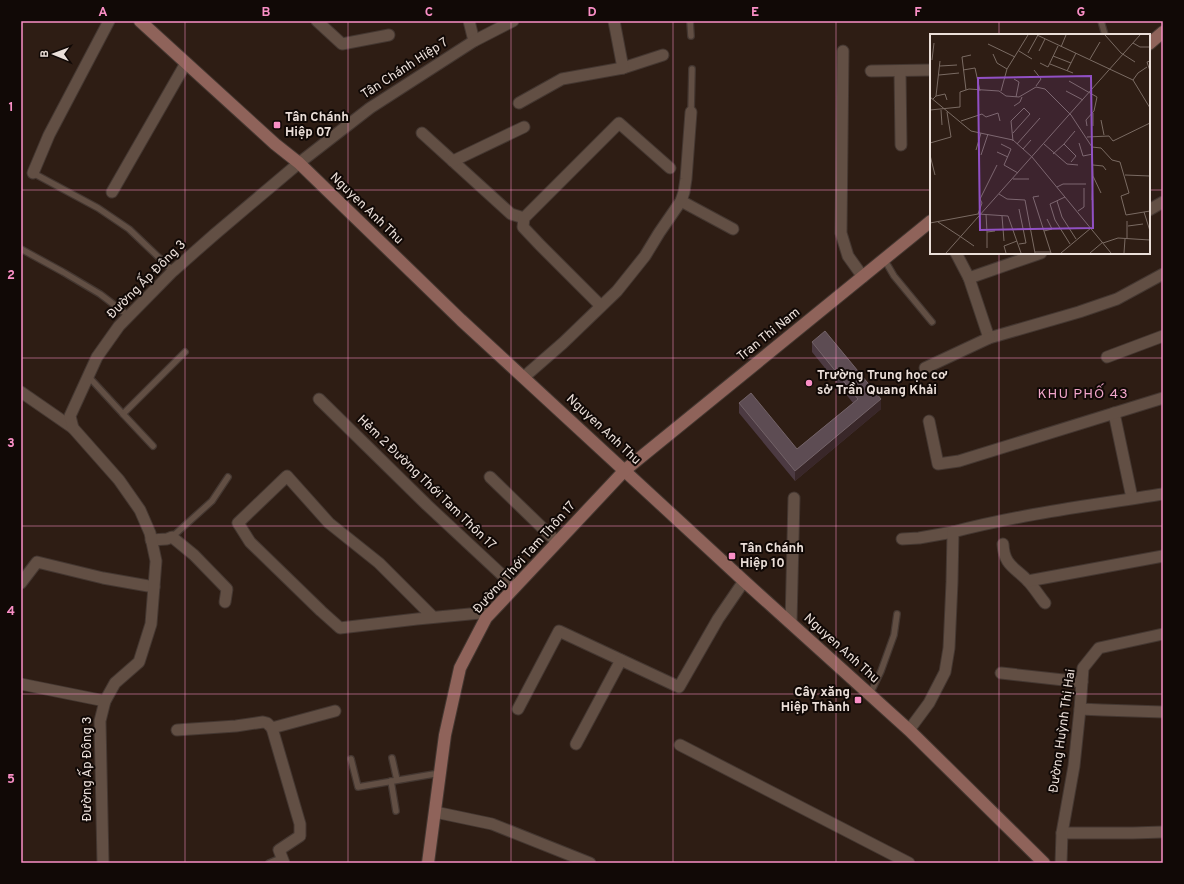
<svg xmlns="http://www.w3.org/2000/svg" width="1184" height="884" font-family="Overpass,sans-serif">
  <rect width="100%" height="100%" fill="#2e1d14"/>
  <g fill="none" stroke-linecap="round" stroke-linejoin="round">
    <defs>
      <g id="lane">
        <path d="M690 21 691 36"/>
        <path d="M1101 21 1105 35"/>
        <path d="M691 112 692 69"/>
        <path d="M33 173 98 208 129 229 173 271"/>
        <path d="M21 249 63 272 100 294 129 316"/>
        <path d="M884 259 894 276 932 322"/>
        <path d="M88 376 123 414 185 352"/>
        <path d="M123 414 153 446"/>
        <path d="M172 537 212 501 228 477"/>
        <path d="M870 694 881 671 894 635 897 614"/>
        <path d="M392 758 397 780"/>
        <path d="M351 759 358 787 440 773"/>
        <path d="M391 781 396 811"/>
        <path d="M269 863 281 858"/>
      </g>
      <g id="street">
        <path d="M317 21 342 44 389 35"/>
        <path d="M469 21 474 41"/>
        <path d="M843 51 841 233 848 256 863 277"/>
        <path d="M623 68 663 55"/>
        <path d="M871 71 931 70"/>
        <path d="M900 71 901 145"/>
        <path d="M519 103 562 79 623 68 614 21"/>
        <path d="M422 133 511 214 524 218"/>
        <path d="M453 161 524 127"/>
        <path d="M33 173 49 135 109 21"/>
        <path d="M112 192 186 63"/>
        <path d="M681 201 733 229"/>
        <path d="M1149 210 1163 202"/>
        <path d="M956 253 969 278 989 338 1079 312 1117 299 1163 274"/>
        <path d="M969 278 1041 253"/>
        <path d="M601 306 540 245 523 227 524 218 619 123 670 168"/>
        <path d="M1107 357 1163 336"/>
        <path d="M925 368 989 338"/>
        <path d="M524 377 563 343 617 291 645 256 659 233 681 201 684 192 686 179 691 112"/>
        <path d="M21 392 73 428"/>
        <path d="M319 399 427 505 515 587"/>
        <path d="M1114 413 1132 498"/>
        <path d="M929 421 938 464 959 461 1163 398"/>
        <path d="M490 477 557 542"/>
        <path d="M902 539 919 538 953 532"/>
        <path d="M151 540 167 539 172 537 194 555 227 589 225 602"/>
        <path d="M1003 544C1004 565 1014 567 1027 580 1034 587 1039 596 1045 603"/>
        <path d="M1028 581 1163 556"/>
        <path d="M21 583 37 562 103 578 154 587"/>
        <path d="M433 617 379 563 329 523 287 476 238 523 250 542 321 611 340 628 417 619 491 612"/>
        <path d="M791 623 794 498"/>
        <path d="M1001 673 1082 682"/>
        <path d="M21 684 105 701"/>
        <path d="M518 709 559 631 679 687 718 619 744 581"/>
        <path d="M1080 709 1102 710 1163 712"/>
        <path d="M177 730 236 726 263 722 267 723 272 728"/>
        <path d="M909 730 929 703 945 672 949 648 952 582 953 532C1021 514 1094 505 1163 494"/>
        <path d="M576 744 621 660"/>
        <path d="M680 745 909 863"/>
        <path d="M435 812 492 824 590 863"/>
        <path d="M1062 833H1133L1163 832"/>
        <path d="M103 863 100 721 105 701 115 683 139 662 151 624 156 561 150 533 140 510 119 480 73 428 70 416 97 357 119 326 173 271 215 234 299 163 370 108 474 41 513 21"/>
        <path d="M284 863 279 850 300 836V824L272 728 335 711"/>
        <path d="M1061 863 1062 833 1074 766 1080 709 1083 668 1099 648 1163 634"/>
      </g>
      <g id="secondary">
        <path d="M140 21 275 144 299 163 461 320 744 581 909 730 1044 863"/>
        <path d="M1149 44 1163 32"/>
        <path d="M428 863 445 735 460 668 486 618 625 470 931 221"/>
      </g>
    </defs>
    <use href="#lane" stroke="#443731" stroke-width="8"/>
    <use href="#street" stroke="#443731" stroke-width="13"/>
    <use href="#secondary" stroke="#443731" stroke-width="14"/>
    <use href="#lane" stroke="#624f44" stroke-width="5.5"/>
    <use href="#street" stroke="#624f44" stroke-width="11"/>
    <use href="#secondary" stroke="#8f635a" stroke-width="12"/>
  </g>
  <path fill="#4c3a42" d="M812 342 881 409 795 481 739 413V403L797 449 853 403 812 352Z"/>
  <path fill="#392729" d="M881 399V409L795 481V471Z"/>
  <path fill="#5d4c53" stroke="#736368" d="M825 331 881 399 795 471 739 403 751 393 797 449 858 399 812 342Z"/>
  <path fill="none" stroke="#fa8fc6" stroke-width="1" stroke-opacity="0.55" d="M185 21V863M348 21V863M511 21V863M673 21V863M836 21V863M999 21V35M21 190H931M1149 190H1163M999 253V863M21 358H1163M21 526H1163M21 694H1163"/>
  <g fill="#fa8fc6" stroke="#110906" stroke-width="1.5">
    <rect x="273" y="121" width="8" height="8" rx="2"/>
    <circle cx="809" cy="383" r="4"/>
    <rect x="728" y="552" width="8" height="8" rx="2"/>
    <rect x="854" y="696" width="8" height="8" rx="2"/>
  </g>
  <g text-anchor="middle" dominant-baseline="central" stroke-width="4" stroke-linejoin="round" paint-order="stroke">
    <g font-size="13" fill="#ebdfd9" stroke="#110906">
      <text transform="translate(405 69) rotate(-33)">Tân Chánh Hiệp 7</text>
      <text transform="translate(366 209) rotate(44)">Nguyen Anh Thu</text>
      <text transform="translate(147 280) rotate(-45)">Đường Ấp Đông 3</text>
      <text transform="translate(769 335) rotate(-39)">Tran Thi Nam</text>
      <text transform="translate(603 430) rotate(43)">Nguyen Anh Thu</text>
      <text transform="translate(426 483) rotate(44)">Hẻm 2 Đường Thới Tam Thôn 17</text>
      <text transform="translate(525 558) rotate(-48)">Đường Thới Tam Thôn 17</text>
      <text transform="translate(841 649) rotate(42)">Nguyen Anh Thu</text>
      <text transform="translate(1063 731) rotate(-82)">Đường Huỳnh Thị Hai</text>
      <text transform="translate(88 769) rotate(-90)">Đường Ấp Đông 3</text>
    </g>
    <g font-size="13" font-weight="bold" fill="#ebdfd9" stroke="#110906" text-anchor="start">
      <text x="285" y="118">Tân Chánh<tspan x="285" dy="15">Hiệp 07</tspan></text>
      <text x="817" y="376">Trường Trung học cơ<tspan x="817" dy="15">sở Trần Quang Khải</tspan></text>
      <text x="740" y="549">Tân Chánh<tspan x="740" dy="15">Hiệp 10</tspan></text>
      <text x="850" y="693" text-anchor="end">Cây xăng<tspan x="850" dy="15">Hiệp Thành</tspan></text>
    </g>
    <g font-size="14" letter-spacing="1" fill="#f1a5ca" stroke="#110906">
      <text x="1083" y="394">KHU PHỐ 43</text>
    </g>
  </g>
  <g transform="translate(930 34)">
    <rect width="220" height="220" fill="#2e1d14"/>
    <path fill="none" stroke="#7a6b63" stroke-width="1" d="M107 1 203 46 220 74M175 1 191 19 205 28M203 9 210 13H220M58 10 85 23M131 13 136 1M89 17 102 25M109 17 115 5M98 19 108 1M63 20 67 29 77 35M123 22 141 29M160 25 170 8M2 26 4 9M220 27 217 28 220 37M110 29 118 33 128 12M120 30 143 39M10 32 27 31M33 36 45 34 50 57M104 36 111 45 106 52M137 37 146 19M9 41 29 39M84 45 89 48 86 63M203 46 208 39 217 33M139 47 167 63 164 77 156 86 157 92M36 56 32 23 41 21M71 57 77 35 98 1M136 57 153 66M6 62 15 60 17 66M0 63 41 97 83 106 102 123 181 219M3 65 6 62 10 27M84 72 90 68 92 63M0 76 30 73V58L39 55 69 57 76 62 89 63 106 53 115 55 141 81 162 113 171 114 182 126 190 128 199 159 191 162 196 181 220 177M11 76 12 91M163 79V92M171 86 174 101M31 87 52 80 56 83 68 79 70 87M83 99 100 80 94 74 81 87 83 107M157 103 179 102 183 107 220 89M0 109 21 103 17 78M149 109 153 122 163 120M71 110 81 115 74 131 88 139M87 110 110 84M114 110 137 130 148 131M134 110 145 97M162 113 163 142 171 159M93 115 101 106M46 116 51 99M67 118 78 123M123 120 134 110 146 122 141 128M0 121 5 141M51 121 58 100M163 131 173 132 176 136M195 141 220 142M83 145H99M127 153 133 150H156M69 160 77 165 95 166 105 219M109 162 103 163 104 166 121 219M135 163 120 170 125 186 140 210M162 166 163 143M127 167 132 183 146 205M89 175 96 209 89 210M148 177 154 173V154M214 178 220 197M48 180 52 169 50 165 67 131M56 180 57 198 65 197M72 182 74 207M197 187V205M8 188 31 203M0 189 48 180 78 182 91 219M198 192 213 190M114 197 122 195 117 185M57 198V214M31 203 44 212M173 209 188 204 220 206M105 218H121M16 219 210 1M76 219 74 212 87 207M131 219 161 194M160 219 173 208M194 219 195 205"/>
    <path fill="#9150c4" fill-opacity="0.15" stroke="#9150c4" stroke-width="2" d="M161 42 163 194 50 196 48 44Z"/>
    <rect width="220" height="220" fill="none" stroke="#ebdfd9" stroke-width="2"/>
  </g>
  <rect width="1184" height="884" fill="none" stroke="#110906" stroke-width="44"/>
  <g transform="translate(54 54) rotate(271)" stroke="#110906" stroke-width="3" paint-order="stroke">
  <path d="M0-3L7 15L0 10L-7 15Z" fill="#ebdfd9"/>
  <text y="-6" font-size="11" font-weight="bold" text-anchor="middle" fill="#ebdfd9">B</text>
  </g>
  <rect x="22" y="22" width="1140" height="840" fill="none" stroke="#fa8fc6" stroke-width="1.5"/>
  <g font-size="13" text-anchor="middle" font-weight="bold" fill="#fa8fc6">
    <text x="103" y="16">A</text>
    <text x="266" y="16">B</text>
    <text x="429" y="16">C</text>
    <text x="592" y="16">D</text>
    <text x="755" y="16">E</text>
    <text x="918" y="16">F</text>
    <text x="1081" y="16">G</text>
    <text x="11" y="111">1</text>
    <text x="11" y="279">2</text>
    <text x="11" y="447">3</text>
    <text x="11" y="615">4</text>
    <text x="11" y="783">5</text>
  </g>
</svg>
